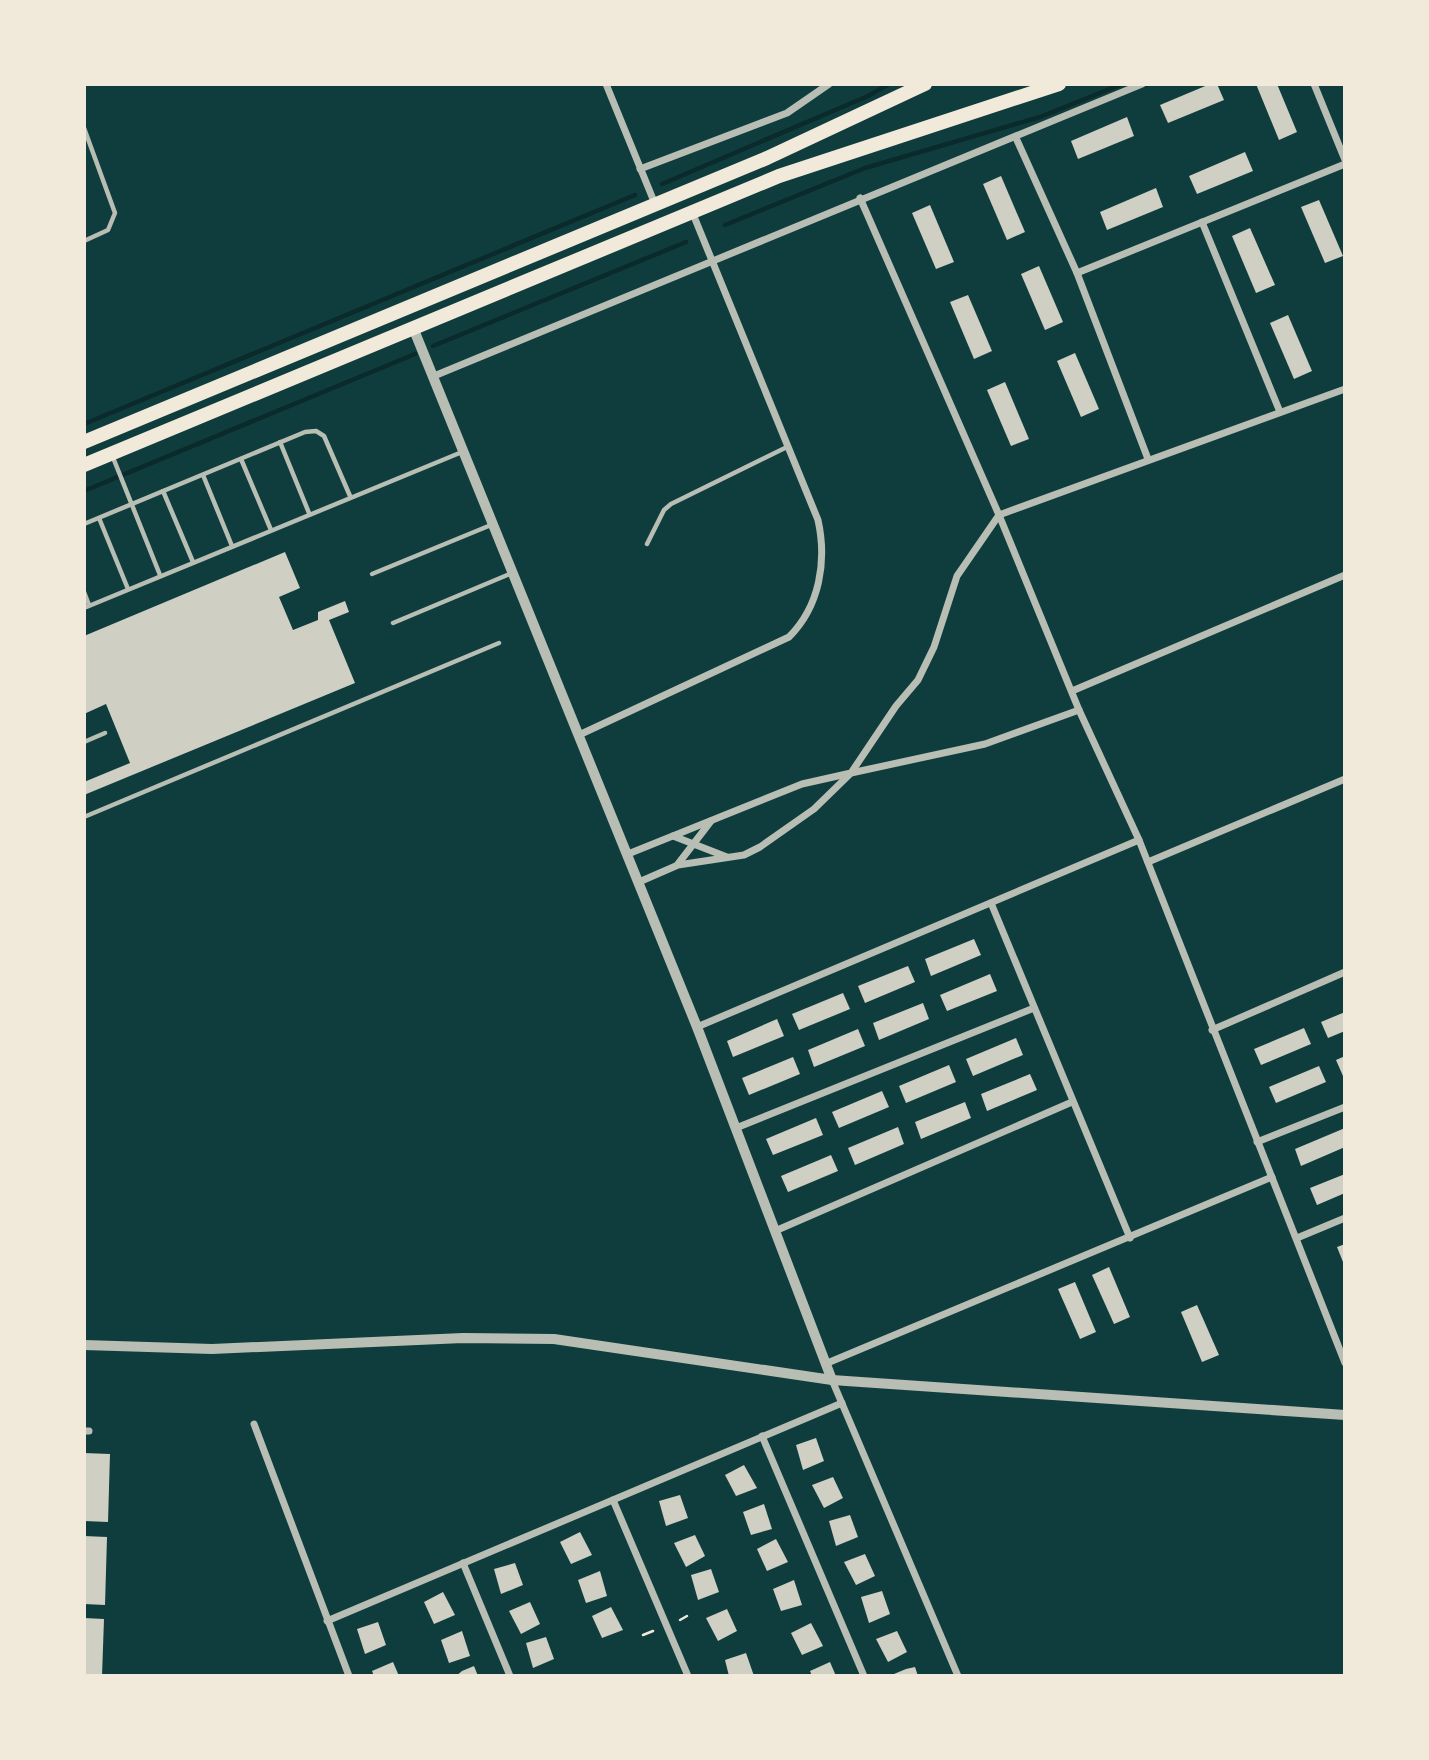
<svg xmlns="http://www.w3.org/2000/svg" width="1429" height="1760" font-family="Commissioner,sans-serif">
  <rect width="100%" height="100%" fill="#0f3d3e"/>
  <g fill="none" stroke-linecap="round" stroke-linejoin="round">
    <g stroke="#0a2a2b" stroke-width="4.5">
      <path d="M662 184 868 96 889 84"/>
      <path d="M725 225 865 168 1040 117 1122 84"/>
      <path d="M433 346 686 242"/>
      <path d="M84 424 635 195"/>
      <path d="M84 491 415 354"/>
    </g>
  </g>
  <g fill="#cfcfc3">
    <path d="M1210 84H1217L1224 100 1168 123 1160 105Z"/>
    <path d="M1256 84H1277L1297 132 1279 140Z"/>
    <path d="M1127 117 1134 136 1078 159 1071 141Z"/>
    <path d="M1245 152 1253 171 1197 194 1189 176Z"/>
    <path d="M1001 176 1025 232 1007 240 983 184Z"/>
    <path d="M1156 188 1163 207 1107 230 1100 212Z"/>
    <path d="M1319 200 1343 256 1325 263 1301 207Z"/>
    <path d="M930 205 954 262 936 269 912 213Z"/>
    <path d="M1250 228 1275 285 1256 293 1232 236Z"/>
    <path d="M1039 266 1063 322 1045 330 1021 274Z"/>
    <path d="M968 295 992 351 974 359 950 302Z"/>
    <path d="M1288 315 1312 371 1294 379 1270 323Z"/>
    <path d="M1075 353 1099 409 1081 417 1057 361Z"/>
    <path d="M1005 382 1029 439 1011 446 987 390Z"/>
    <path d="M285 552 300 588 279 597 293 630 318 620V612L345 601 349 612 329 620 355 683 84 795V782L130 763 106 704 84 714V636Z"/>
    <path d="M974 939 981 955 931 976 925 959Z"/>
    <path d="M908 966 915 982 865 1003 858 986Z"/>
    <path d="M990 974 997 991 947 1011 940 995Z"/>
    <path d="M843 993 850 1009 799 1030 792 1014Z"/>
    <path d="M923 1003 929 1019 879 1040 873 1023Z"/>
    <path d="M1345 1012V1031L1328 1038 1321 1022Z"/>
    <path d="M777 1019 784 1036 733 1057 727 1041Z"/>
    <path d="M1304 1028 1311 1044 1261 1065 1254 1049Z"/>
    <path d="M858 1029 865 1046 814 1067 808 1050Z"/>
    <path d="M1016 1038 1023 1055 973 1076 966 1059Z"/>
    <path d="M1345 1056V1075L1343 1076 1336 1060Z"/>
    <path d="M793 1057 800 1074 749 1095 742 1078Z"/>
    <path d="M949 1065 956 1082 906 1103 899 1086Z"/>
    <path d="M1319 1066 1326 1082 1276 1103 1269 1087Z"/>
    <path d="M1030 1074 1037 1090 987 1111 981 1094Z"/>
    <path d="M882 1091 889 1107 839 1128 832 1112Z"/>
    <path d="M965 1102 971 1118 921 1139 915 1122Z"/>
    <path d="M816 1118 823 1135 773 1155 766 1139Z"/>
    <path d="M898 1127 904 1144 855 1165 848 1148Z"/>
    <path d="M1345 1128V1147L1301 1166 1295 1149Z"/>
    <path d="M831 1155 838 1171 788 1192 781 1176Z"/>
    <path d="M1345 1174V1193L1317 1205 1310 1188Z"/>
    <path d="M1345 1244V1261L1343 1262 1337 1247Z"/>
    <path d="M1109 1267 1130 1317 1114 1324 1092 1275Z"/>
    <path d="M1075 1282 1096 1332 1080 1339 1058 1289Z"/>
    <path d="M1197 1305 1219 1355 1202 1362 1181 1312Z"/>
    <path d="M816 1438 824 1461 803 1470 796 1445Z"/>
    <path d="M84 1453 110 1454 108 1522 84 1521Z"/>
    <path d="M744 1465 757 1488 736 1496 725 1475Z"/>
    <path d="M833 1477 843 1498 824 1508 812 1485Z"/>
    <path d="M680 1495 688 1518 666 1526 659 1501Z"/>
    <path d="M764 1504 772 1529 751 1535 743 1512Z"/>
    <path d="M850 1515 858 1537 836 1546 829 1521Z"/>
    <path d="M580 1532 592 1555 571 1564 560 1542Z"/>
    <path d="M695 1535 705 1556 686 1567 674 1543Z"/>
    <path d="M84 1536 107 1537 105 1605 84 1604Z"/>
    <path d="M776 1539 788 1562 767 1571 757 1549Z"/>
    <path d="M865 1554 875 1576 856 1585 844 1562Z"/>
    <path d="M515 1563 523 1585 501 1594 494 1569Z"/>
    <path d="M711 1569 719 1592 698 1600 691 1575Z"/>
    <path d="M600 1571 607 1596 586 1603 578 1580Z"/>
    <path d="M794 1580 802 1605 781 1611 773 1589Z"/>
    <path d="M882 1591 890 1614 869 1623 861 1597Z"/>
    <path d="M443 1592 455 1615 434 1624 424 1602Z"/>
    <path d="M530 1602 540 1624 521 1634 509 1611Z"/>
    <path d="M611 1607 623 1630 602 1638 592 1616Z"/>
    <path d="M727 1609 737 1631 718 1641 706 1618Z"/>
    <path d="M84 1618 104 1619 102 1676H84Z"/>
    <path d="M378 1622 386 1645 365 1654 357 1629Z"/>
    <path d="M811 1623 823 1646 802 1655 791 1633Z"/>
    <path d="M462 1631 470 1656 449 1663 441 1640Z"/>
    <path d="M897 1631 907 1652 888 1662 876 1639Z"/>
    <path d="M546 1637 554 1659 533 1668 526 1643Z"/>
    <path d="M746 1653 754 1676H729L725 1660Z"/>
    <path d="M393 1662 399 1676H374L372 1671Z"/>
    <path d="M830 1662 836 1676H812L810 1671Z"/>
    <path d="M474 1666 478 1676H456L462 1671Z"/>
    <path d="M915 1667 918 1676 894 1674 906 1669Z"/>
  </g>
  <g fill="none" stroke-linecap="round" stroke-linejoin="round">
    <g stroke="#f1e9da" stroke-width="2.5">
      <path d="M680 1620 687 1616"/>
      <path d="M643 1635 653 1631"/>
    </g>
    <g stroke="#b8beb3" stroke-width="4.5">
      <path d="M84 128 115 213 108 230 84 241"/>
      <path d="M280 442 309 513"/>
      <path d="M112 455 160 575"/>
      <path d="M241 459 271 530"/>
      <path d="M203 475 232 546"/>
      <path d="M163 491 193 562"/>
      <path d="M99 518 128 589"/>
      <path d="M84 524 305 432 316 431 324 436 350 496"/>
      <path d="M647 544 664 510 671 504 787 447"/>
      <path d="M372 574 491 525"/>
      <path d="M84 592 89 605"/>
      <path d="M84 608 462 452"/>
      <path d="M393 623 512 573"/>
      <path d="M84 742 105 733"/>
      <path d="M84 817 499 643"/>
    </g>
    <g stroke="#b8beb3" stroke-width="7">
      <path d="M606 84 655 204"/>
      <path d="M1314 84 1345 160"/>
      <path d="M1016 138 1077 273 1148 459"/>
      <path d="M640 169 787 113 829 84"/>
      <path d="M860 198 999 515 1079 710 1139 840 1345 1363"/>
      <path d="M1202 222 1280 412"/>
      <path d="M1077 273 1345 164"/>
      <path d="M434 376 1142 84"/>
      <path d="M1072 691 1345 575"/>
      <path d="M579 735 789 637C820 606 827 561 818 520L693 214"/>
      <path d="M673 836 727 857"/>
      <path d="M628 854 802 784 851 773 896 706 918 680 934 647 957 576 999 515 1345 389"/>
      <path d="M1148 862 1345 779"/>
      <path d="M678 864 711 821"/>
      <path d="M639 882 678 865 744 855 760 847 814 809 851 773 985 744 1079 710"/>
      <path d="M991 903 1130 1238"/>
      <path d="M697 1027 1139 840"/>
      <path d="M1212 1030 1345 972"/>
      <path d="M736 1128 1034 1008"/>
      <path d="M1257 1142 1345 1107"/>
      <path d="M775 1231 1072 1102"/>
      <path d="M1297 1238 1345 1218"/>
      <path d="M825 1364 1272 1177"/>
      <path d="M832 1380 958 1676"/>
      <path d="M254 1424 349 1676"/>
      <path d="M84 1431H89"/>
      <path d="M762 1436 864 1676"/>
      <path d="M613 1500 688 1676"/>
      <path d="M463 1563 510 1676"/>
      <path d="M327 1621 842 1403"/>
    </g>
    <g stroke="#b8beb3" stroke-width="10">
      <path d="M414 330 697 1027 832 1380"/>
      <path d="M84 1345 212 1349 463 1338 554 1339 832 1380 1345 1415"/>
    </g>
    <g stroke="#f1e9da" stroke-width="14">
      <path d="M84 442 767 158 925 84"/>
      <path d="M84 465 779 176 1059 84"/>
    </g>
  </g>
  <rect width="1429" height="1760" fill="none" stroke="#f1e9da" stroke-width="172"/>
</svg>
